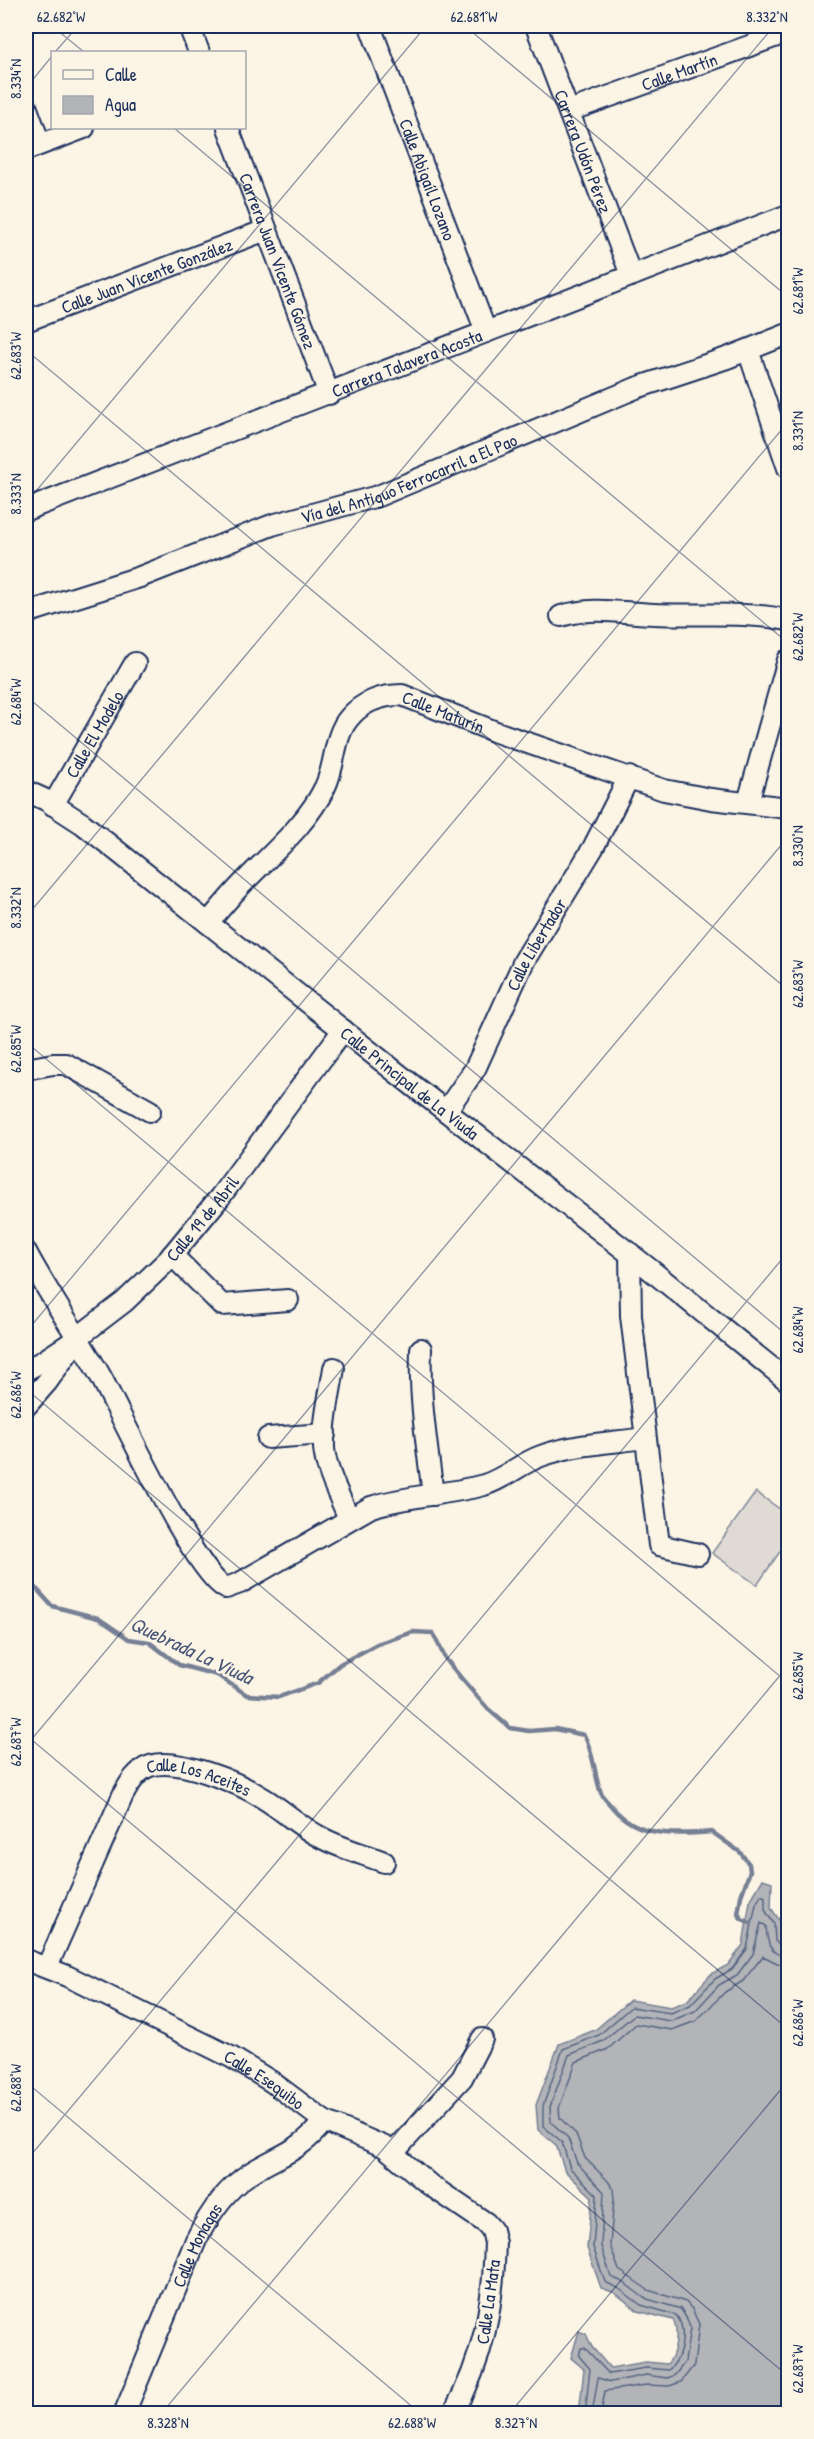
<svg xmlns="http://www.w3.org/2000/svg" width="814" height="2439" font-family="'Patrick Hand',sans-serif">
  <rect width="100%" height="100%" fill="#fcf5e5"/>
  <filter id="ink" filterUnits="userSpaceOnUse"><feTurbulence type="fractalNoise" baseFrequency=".0167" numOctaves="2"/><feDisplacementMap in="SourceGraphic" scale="12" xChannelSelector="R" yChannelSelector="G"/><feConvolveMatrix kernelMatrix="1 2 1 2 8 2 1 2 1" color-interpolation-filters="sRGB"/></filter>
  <g filter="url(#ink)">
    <path fill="#dfdbd4" stroke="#7d8599" stroke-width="1.5" d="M756 1492 788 1515V1540L757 1585 712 1553Z"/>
    <path fill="#b2b4b8" stroke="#767f94" stroke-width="1.5" d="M763 1879 772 1882 771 1908 780 1921V1939L788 1943V2413H579L584 2369 571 2358 579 2331 586 2334 592 2347 610 2368 646 2362 667 2364C676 2355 679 2331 673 2320L638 2311 615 2293 601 2288 587 2248 592 2197 565 2171 556 2145 538 2130 536 2105 559 2044 595 2030 630 2000 671 2007 687 2001 711 1974 728 1965 743 1945 750 1901Z"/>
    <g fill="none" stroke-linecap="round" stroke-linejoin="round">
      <g stroke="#576482" stroke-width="1.5">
        <path d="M585 2414 590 2369 579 2356 581 2348H585L609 2374 646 2368 668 2370C683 2360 687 2328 676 2315L641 2305 618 2288 605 2282 593 2247 597 2195 570 2168 562 2142 543 2126V2106L563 2049 599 2035 631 2007 671 2013 690 2005 715 1979 732 1969 747 1949 756 1904 761 1895 765 1897V1910L774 1924 775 1941 783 1948 788 1949"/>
        <path d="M592 2414 598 2378 611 2382 646 2375 667 2378 675 2375 685 2362 690 2328 688 2321 681 2309 644 2298 623 2282 611 2277 601 2246 604 2192 577 2163 568 2138 551 2122 550 2107 569 2055 603 2041 634 2015 671 2021 695 2011 719 1985 737 1975 753 1954 761 1923 766 1926C767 1942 769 1955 788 1957"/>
        <path d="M601 2414 605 2391 646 2385 669 2386 681 2382 694 2365 699 2324 692 2309 686 2302 648 2290 619 2270 610 2245 614 2199 613 2189 608 2181 585 2158 576 2134 560 2118 559 2108 576 2062 608 2049 636 2024 672 2030 696 2021 725 1992 743 1981 763 1956 779 1964 788 1966"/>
      </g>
      <path stroke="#767f94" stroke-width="4.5" d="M26 1577 52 1606 98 1618 129 1639 149 1642 179 1665 217 1675 247 1695 279 1697 318 1683 340 1664 377 1644 413 1632 433 1633 445 1658 461 1678 488 1709 510 1728 529 1731 555 1729 584 1735C594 1753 594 1774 601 1793 603 1798 609 1803 612 1807 638 1838 676 1835 712 1832L740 1852 749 1864 750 1871 741 1896 738 1914 742 1919 751 1923"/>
      <defs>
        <g id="minor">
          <path d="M189 26 199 52"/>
          <path id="s1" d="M370 26 486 332"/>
          <path id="s2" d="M536 26 631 275"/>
          <path d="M26 106 40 144"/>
          <path id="s3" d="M569 111 788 32"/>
          <path id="s4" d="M228 128 329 394"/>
          <path d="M26 150 84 128"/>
          <path id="s5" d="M26 321 266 230"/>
          <path d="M748 350 788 468"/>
          <path id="s6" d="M26 510 788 215"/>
          <path id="s7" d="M26 613 140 577 272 525 378 496 636 388 727 358 788 334"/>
          <path d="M561 616C594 606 621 613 654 614 699 616 744 611 788 620"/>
          <path id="s8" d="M26 791 46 800 83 824 416 1088 647 1267 788 1381"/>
          <path d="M748 802 788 660"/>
          <path id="s9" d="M53 805 135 663"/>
          <path id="s10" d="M208 923C220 909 232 894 245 881 273 852 307 824 325 787 336 765 333 737 349 718 362 702 382 695 402 695L496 732 664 790 711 799 788 808"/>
          <path d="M26 1069 53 1064H66L150 1111"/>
          <path id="s11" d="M446 1111 475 1069 524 961 593 848 629 777"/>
          <path d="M26 1252C49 1295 77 1335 101 1377 121 1414 196 1576 226 1588L240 1583 371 1507C408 1495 447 1495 484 1485 504 1479 521 1463 541 1456 573 1444 611 1443 645 1438"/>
          <path d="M630 1253 631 1316 659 1545 698 1554"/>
          <path d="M172 1255 222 1305 288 1300"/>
          <path d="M421 1349C419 1400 427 1444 433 1495"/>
          <path d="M334 1368C330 1394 323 1421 324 1448 326 1472 340 1496 349 1519"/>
          <path id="s12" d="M26 1370 43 1361 69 1344 124 1302 168 1260 220 1197 343 1030"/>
          <path d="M26 1406 47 1382 71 1348"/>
          <path d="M268 1438 325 1434"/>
          <path id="s13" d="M26 1960 67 1976 231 2057 272 2082 324 2121 385 2147 430 2185 486 2223 492 2230 495 2243C493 2306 484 2358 453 2414"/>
          <path id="s14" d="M47 1967 123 1795C129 1784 137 1770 150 1766 178 1757 239 1783 263 1798 283 1810 299 1826 320 1837 340 1848 363 1854 384 1862"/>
          <path d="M393 2153 462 2078 482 2039"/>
          <path id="s15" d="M124 2414 196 2240C208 2216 226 2189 249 2174 280 2154 299 2153 324 2121"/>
        </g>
      </defs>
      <use href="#minor" stroke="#1b2f5e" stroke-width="24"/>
      <use href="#minor" stroke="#fcf5e5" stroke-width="20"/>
    </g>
  </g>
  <path fill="none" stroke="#1b2f5e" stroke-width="1.5" stroke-opacity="0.45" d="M52 26 84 52M465 26 788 297M55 52 78 26M26 88 52 56M174 128 788 643M26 350 788 990M26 503 426 26M26 696 788 1336M26 917 774 26M26 1042 788 1683M26 1332 788 422M26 1389 788 2029M26 1735 788 2376M26 1746 788 837M26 2082 421 2414M26 2161 788 1252M161 2414 788 1666M509 2414 788 2081"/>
  <g text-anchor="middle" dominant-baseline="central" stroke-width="5" stroke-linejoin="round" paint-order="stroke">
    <g font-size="18" fill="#1b2f5e" stroke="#fcf5e5">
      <text stroke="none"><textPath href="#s3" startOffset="117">Calle Martín</textPath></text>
      <text stroke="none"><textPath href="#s2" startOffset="134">Carrera Udón Pérez</textPath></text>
      <text stroke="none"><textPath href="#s1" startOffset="164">Calle Abigaíl Lozano</textPath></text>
      <text stroke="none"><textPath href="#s4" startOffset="142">Carrera Juan Vicente Gómez</textPath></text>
      <text stroke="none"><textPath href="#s5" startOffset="129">Calle Juan Vicente González</textPath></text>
      <text stroke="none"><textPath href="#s6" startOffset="408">Carrera Talavera Acosta</textPath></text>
      <text stroke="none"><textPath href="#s7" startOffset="406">Vía del Antiguo Ferrocarril a El Pao</textPath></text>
      <text stroke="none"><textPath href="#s10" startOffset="358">Calle Maturín</textPath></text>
      <text stroke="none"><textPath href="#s9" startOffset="82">Calle El Modelo</textPath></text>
      <text stroke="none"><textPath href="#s11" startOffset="190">Calle Libertador</textPath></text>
      <text stroke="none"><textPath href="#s8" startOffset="483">Calle Principal de La Viuda</textPath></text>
      <text stroke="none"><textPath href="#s12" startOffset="234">Calle 19 de Abril</textPath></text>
      <text stroke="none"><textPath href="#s14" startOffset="279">Calle Los Aceites</textPath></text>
      <text stroke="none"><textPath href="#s13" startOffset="267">Calle Esequibo</textPath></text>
      <text stroke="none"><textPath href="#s15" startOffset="184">Calle Monagas</textPath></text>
      <text transform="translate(488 2302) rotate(-82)">Calle La Mata</text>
    </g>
    <g font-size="20" font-style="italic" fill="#485779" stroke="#fcf5e5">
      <text transform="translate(192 1650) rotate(25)">Quebrada La Viuda</text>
    </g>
  </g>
  <rect width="814" height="2439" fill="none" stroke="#fcf5e5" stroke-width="66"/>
  <rect x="51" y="51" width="195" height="78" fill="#fcf5e5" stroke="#a2a6af" stroke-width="1.5"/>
  <rect x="63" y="70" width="30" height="9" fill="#fcf5e5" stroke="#a2a6af" stroke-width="1.5"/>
  <text x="105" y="81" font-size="18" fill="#1b2f5e">Calle</text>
  <rect x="63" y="96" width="30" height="18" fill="#b2b4b8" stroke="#a2a6af" stroke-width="1.5"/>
  <text x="105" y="111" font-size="18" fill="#1b2f5e">Agua</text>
  <rect x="33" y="33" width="748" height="2373" fill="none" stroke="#1b2f5e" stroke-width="2"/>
  <g font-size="15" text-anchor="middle" fill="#1b2f5e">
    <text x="61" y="22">62.682°W</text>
    <text x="474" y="22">62.681°W</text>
    <text x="767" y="22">8.332°N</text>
    <text transform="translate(16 79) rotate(-90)" y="5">8.334°N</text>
    <text transform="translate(798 291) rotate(-90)" y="5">62.681°W</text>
    <text transform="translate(16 356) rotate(-90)" y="5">62.683°W</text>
    <text transform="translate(798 431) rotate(-90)" y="5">8.331°N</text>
    <text transform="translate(16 494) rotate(-90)" y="5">8.333°N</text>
    <text transform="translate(798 637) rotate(-90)" y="5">62.682°W</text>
    <text transform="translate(16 702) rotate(-90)" y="5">62.684°W</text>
    <text transform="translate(798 846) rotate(-90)" y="5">8.330°N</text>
    <text transform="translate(16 908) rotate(-90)" y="5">8.332°N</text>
    <text transform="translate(798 984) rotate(-90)" y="5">62.683°W</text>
    <text transform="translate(16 1049) rotate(-90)" y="5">62.685°W</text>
    <text transform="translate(798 1330) rotate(-90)" y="5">62.684°W</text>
    <text transform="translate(16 1395) rotate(-90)" y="5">62.686°W</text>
    <text transform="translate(798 1676) rotate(-90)" y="5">62.685°W</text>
    <text transform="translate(16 1742) rotate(-90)" y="5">62.687°W</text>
    <text transform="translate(798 2023) rotate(-90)" y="5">62.686°W</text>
    <text transform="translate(16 2088) rotate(-90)" y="5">62.688°W</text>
    <text transform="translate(798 2369) rotate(-90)" y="5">62.687°W</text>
    <text x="168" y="2428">8.328°N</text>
    <text x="412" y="2428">62.688°W</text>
    <text x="516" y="2428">8.327°N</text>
  </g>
</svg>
